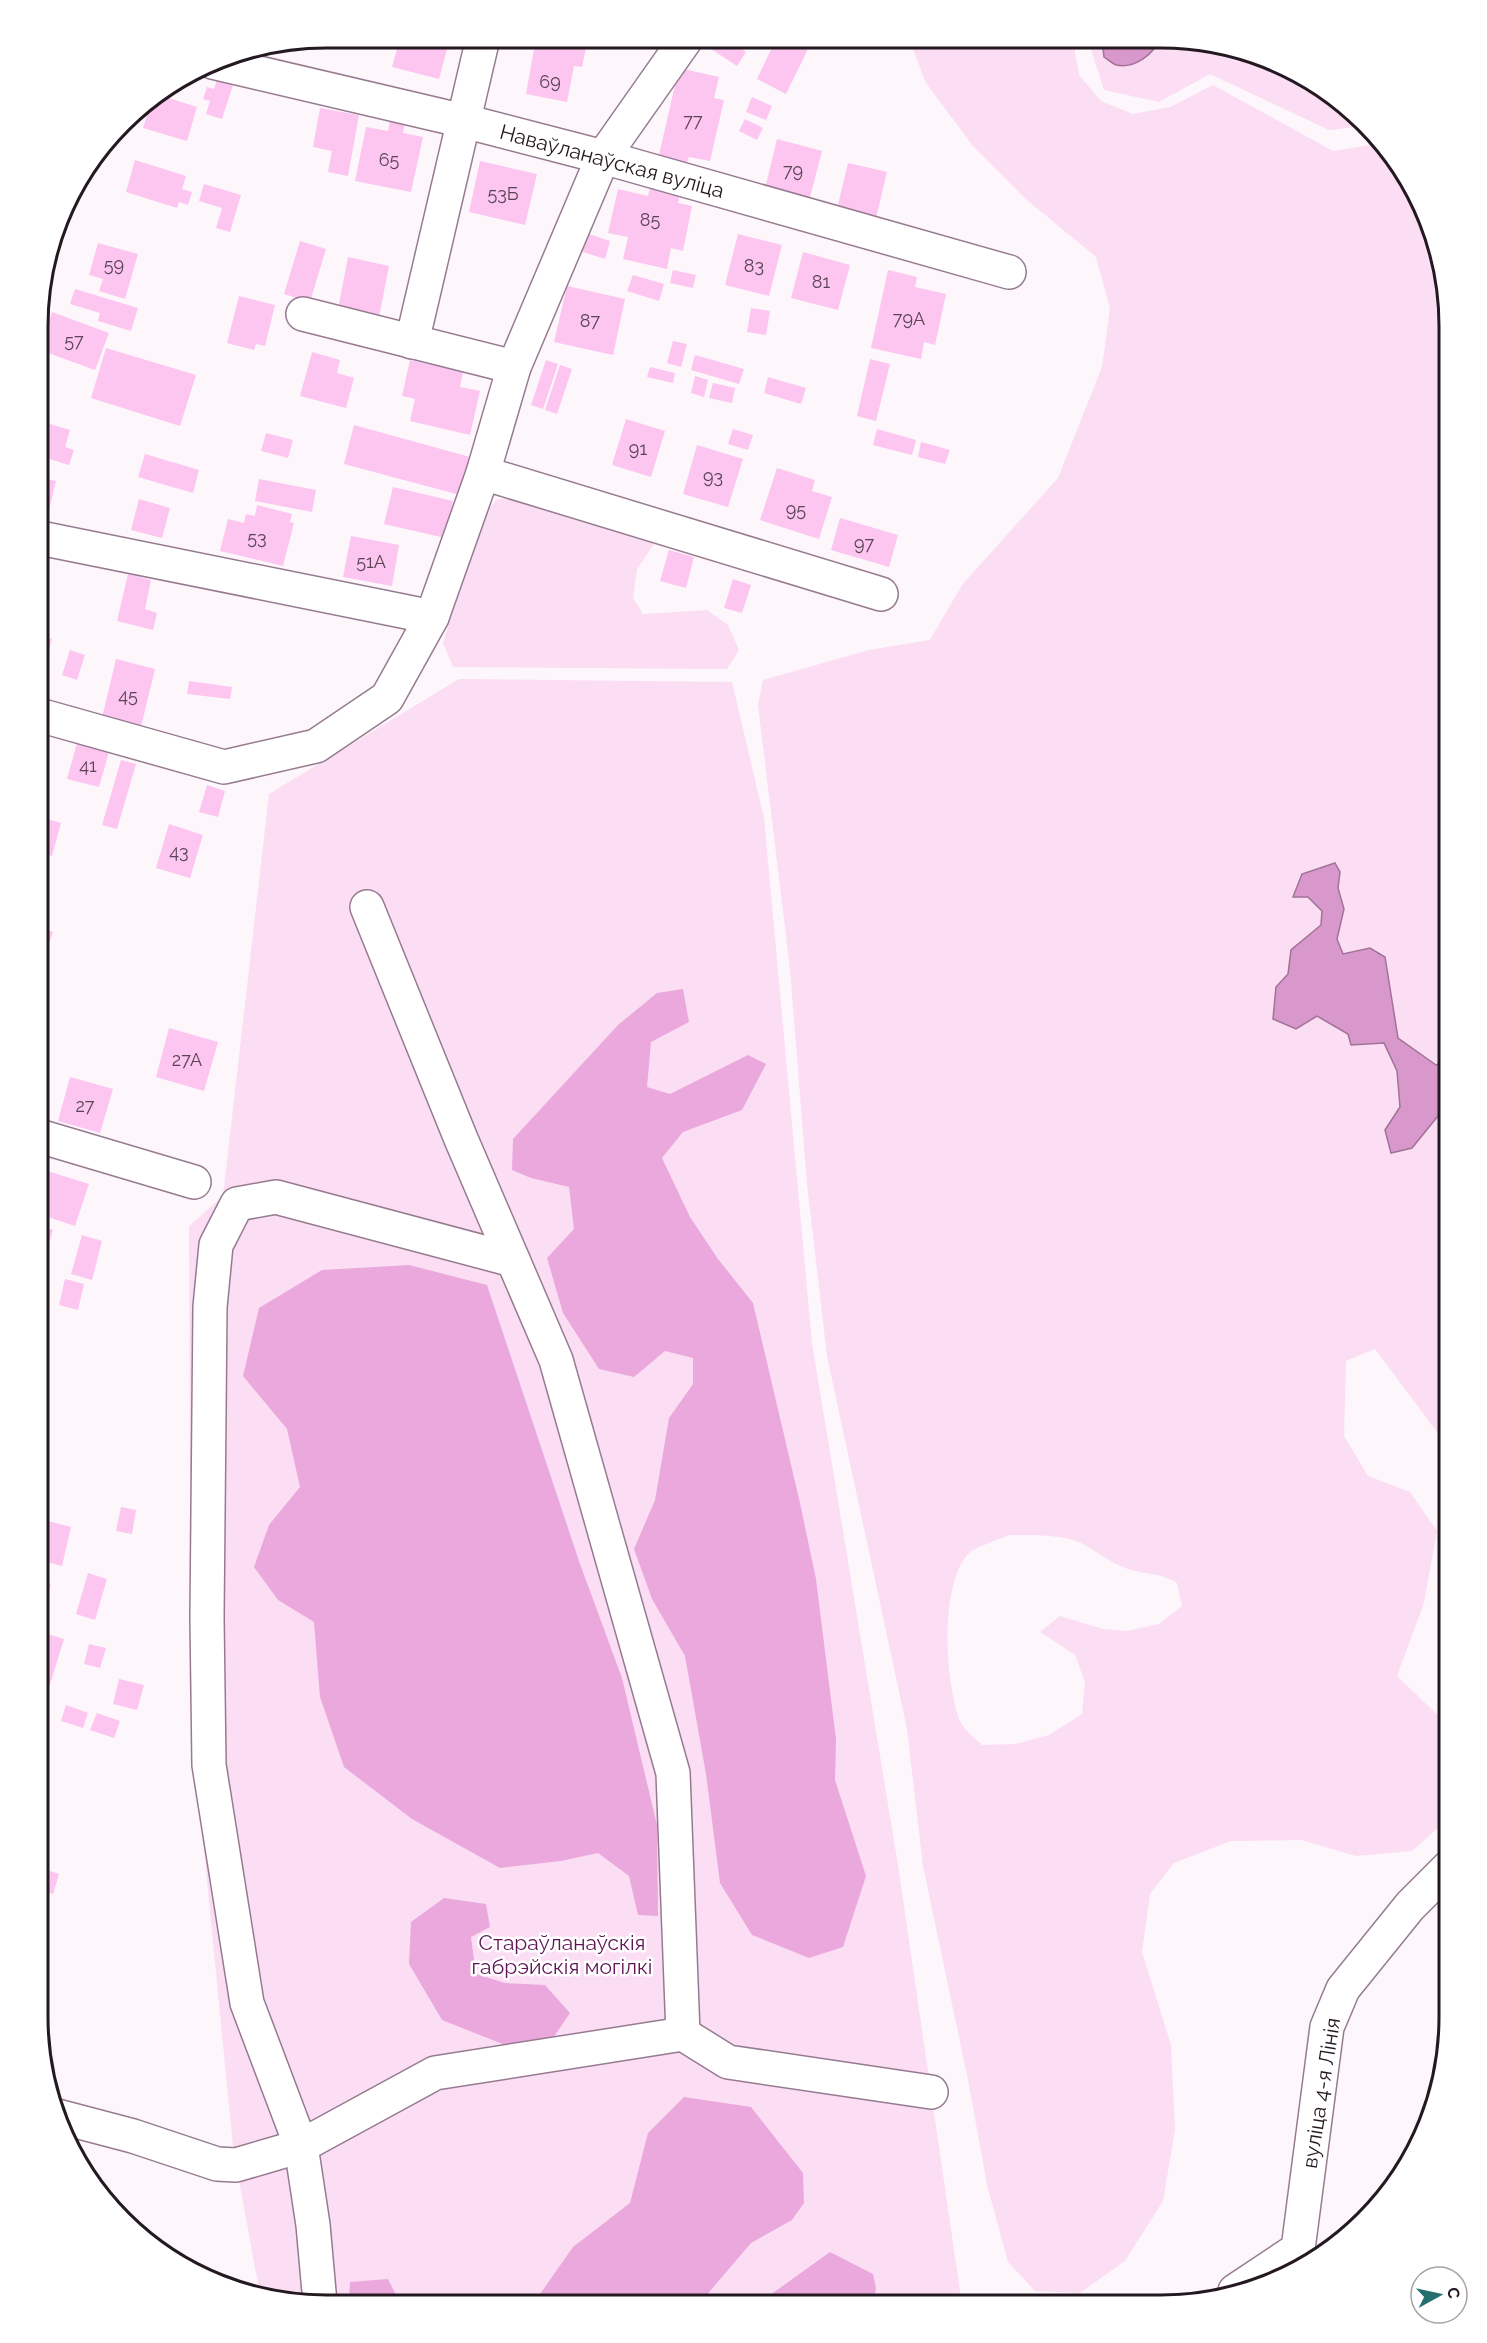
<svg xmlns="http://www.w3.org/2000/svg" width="1487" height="2343" font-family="Raleway,sans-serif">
  <rect width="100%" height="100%" fill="#fdf6fb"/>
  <g fill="#fbdef4" fill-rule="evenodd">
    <path d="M909 39 1073 40 1079 75 1101 101 1133 114 1170 107 1213 85 1333 151 1383 143 1390 150 1427 215 1449 326V1011L1446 1019 1449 1060 1436 1065 1398 1038 1385 957 1370 948 1343 954 1337 939 1344 909 1338 888 1340 872 1302 874 1293 896 1308 897 1323 911 1321 925 1291 950 1288 974 1276 987 1317 1016 1348 1034 1351 1045 1384 1043 1397 1071 1400 1107 1385 1130 1412 1148 1438 1116 1449 1121V1438L1440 1436 1375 1349 1346 1361 1344 1436 1368 1476 1410 1492 1437 1531 1424 1603 1397 1676 1449 1726V1818L1412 1851 1356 1856 1301 1840 1231 1841 1174 1863 1150 1894 1142 1952 1171 2045 1175 2130 1163 2201 1125 2261 1080 2293 1035 2291 1008 2262 987 2185 969 2085 923 1866 907 1729 827 1356 807 1184 790 969 758 705 763 680 869 650 930 640 962 585 1058 478 1102 367 1110 308 1096 257 1027 200 973 146 926 83ZM1010 1535C1031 1535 1065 1534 1083 1544 1099 1553 1111 1563 1128 1569 1146 1575 1159 1572 1177 1583L1182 1606 1159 1624 1127 1631 1103 1629 1060 1616 1040 1632 1075 1655 1085 1682 1082 1714 1049 1735 1015 1744 982 1745C975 1738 964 1730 960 1721 945 1682 939 1587 968 1554 975 1547 1000 1539 1010 1535Z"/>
    <path d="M1088 40H1199L1271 59 1336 97 1365 126 1329 130 1210 74 1159 102 1104 90Z"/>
    <path d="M524 495 657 540 637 569 633 598 643 614 707 610 728 625 739 650 727 669 453 667 443 643 480 520 496 500Z"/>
    <path d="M459 679 732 682 764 818 812 1343 898 1865 962 2305 289 2303 260 2295 233 2147 191 1717 189 1226 223 1196 269 794Z"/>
  </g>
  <g fill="#eaa8dd">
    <path d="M683 989 689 1022 651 1042 647 1087 670 1094 748 1055 766 1064 742 1110 683 1132 662 1158 690 1217 718 1259 753 1303 800 1503 816 1579 836 1739 835 1780 866 1876 843 1947 809 1958 752 1935 720 1883 706 1774 685 1656 652 1599 634 1549 655 1500 669 1418 693 1384V1358L665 1351 634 1377 599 1369 563 1313 547 1258 574 1229 569 1187 531 1178 512 1170 513 1139 618 1025 657 993Z"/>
    <path d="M409 1265 487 1285 580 1564 622 1678 657 1825 658 1916 638 1915 629 1876 598 1853 561 1861 500 1868 412 1819 344 1767 320 1697 314 1622 278 1600 254 1567 269 1525 300 1487 287 1429 243 1376 259 1308 322 1270Z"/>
    <path d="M444 1898 486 1904 490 1927 471 1937 476 1974 505 1983 545 1985 570 2013 549 2044 510 2047 442 2020 409 1964 411 1922Z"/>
    <path d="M684 2097 751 2107 803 2173 804 2203 792 2220 751 2243 699 2304H533L573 2247 630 2203 648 2133Z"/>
    <path d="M830 2252 873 2274 876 2288 873 2305 761 2304 766 2298Z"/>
    <path d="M388 2279 400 2303H349L350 2282Z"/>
  </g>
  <g fill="#d898cb" stroke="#a27298" stroke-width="1.5">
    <path d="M1102 40H1158C1154 55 1133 69 1116 65 1113 64 1107 59 1104 57Z"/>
    <path d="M1335 863 1340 872 1338 888 1344 909 1337 939 1343 954 1370 948 1385 957 1398 1038 1436 1065 1449 1060V1121L1438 1116 1412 1148 1391 1153 1385 1130 1400 1107 1397 1071 1384 1043 1351 1045 1348 1034 1317 1016 1296 1029 1273 1019 1276 987 1288 974 1291 950 1321 925 1322 911 1308 897H1293L1302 874Z"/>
  </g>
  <g fill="#fcc6f0">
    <path d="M400 38H450L439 79 392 67Z"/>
    <path d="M536 38H588L582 67 574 66 567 102 526 94Z"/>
    <path d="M642 38H666L658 50Z"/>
    <path d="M709 39H727L746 52 737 66 705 45Z"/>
    <path d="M776 39H792L809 47 786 94 757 79Z"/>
    <path d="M679 68 719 77 714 98 724 100 710 161 689 157 686 165 658 159Z"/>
    <path d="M217 80 233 85 222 119 206 114 210 101 203 99 207 87 214 89Z"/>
    <path d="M159 95 197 107 187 141 143 128 152 99Z"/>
    <path d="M752 97 772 106 766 120 746 112Z"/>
    <path d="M320 108 359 115 348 176 328 172 332 151 313 147Z"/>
    <path d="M745 119 763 128 757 140 739 131Z"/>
    <path d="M390 120 405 123 403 133 423 137 411 192 355 181 366 127 388 131Z"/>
    <path d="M777 139 822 151 809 201 765 189Z"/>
    <path d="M135 160 186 176 182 189 192 192 188 205 179 202 177 208 126 192Z"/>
    <path d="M480 161 537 174 525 225 469 212Z"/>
    <path d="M848 163 887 172 876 218 837 209Z"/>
    <path d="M204 184 241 195 230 232 216 228 222 208 199 201Z"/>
    <path d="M650 187 680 194 678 203 692 206 683 251 671 248 667 269 623 259 628 237 608 233 618 189 648 196Z"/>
    <path d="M583 232 610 241 605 259 577 250Z"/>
    <path d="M738 234 782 245 769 296 725 285Z"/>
    <path d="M300 241 326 249 310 302 284 294Z"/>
    <path d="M98 243 138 254 125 299 99 291 103 279 89 275Z"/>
    <path d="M803 252 850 265 838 310 791 298Z"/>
    <path d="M348 257 389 266 379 317 338 309Z"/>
    <path d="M673 270 696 275 693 288 670 283Z"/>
    <path d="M888 270 917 277 915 287 946 294 935 345 924 342 921 359 871 348Z"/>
    <path d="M633 275 664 284 659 301 627 291Z"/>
    <path d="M567 286 625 299 613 355 554 342Z"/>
    <path d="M75 289 138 308 131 331 98 321 100 313 70 304Z"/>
    <path d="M239 296 275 305 265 346 256 344 254 350 227 343Z"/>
    <path d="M751 308 770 311 766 335 747 332Z"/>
    <path d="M52 312 109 333 95 370 40 350Z"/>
    <path d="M673 341 687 344 681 367 667 363Z"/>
    <path d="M106 348 196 375 180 426 91 398Z"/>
    <path d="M312 352 340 360 337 373 354 378 346 408 300 396Z"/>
    <path d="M695 355 744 369 739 384 691 370Z"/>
    <path d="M870 359 890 364 876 421 857 416Z"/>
    <path d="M410 360 463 372 460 387 480 391 470 435 410 421 415 399 402 396Z"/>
    <path d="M546 360 558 364 543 409 531 405Z"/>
    <path d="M560 365 572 369 557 414 545 410Z"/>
    <path d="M650 367 675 373 673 383 647 377Z"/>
    <path d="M695 376 708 380 704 397 691 393Z"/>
    <path d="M768 377 806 388 801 404 764 393Z"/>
    <path d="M713 383 735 388 732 403 709 398Z"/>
    <path d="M626 419 665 431 651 477 612 465Z"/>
    <path d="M40 421 70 430 65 447 74 450 69 465 40 456Z"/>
    <path d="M354 425 470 457 460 495 344 464Z"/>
    <path d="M733 429 753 435 748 450 728 444Z"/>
    <path d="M877 429 916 440 912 455 873 445Z"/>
    <path d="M266 433 293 440 288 458 261 451Z"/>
    <path d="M921 442 950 450 945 464 918 457Z"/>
    <path d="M697 445 743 459 728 507 683 494Z"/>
    <path d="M145 454 199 470 193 493 138 477Z"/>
    <path d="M777 468 815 480 812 491 832 497 819 539 760 520Z"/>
    <path d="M40 477 56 481 47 518 40 516Z"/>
    <path d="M259 479 316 490 312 512 255 501Z"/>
    <path d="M393 487 453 501 445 538 384 524Z"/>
    <path d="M139 499 170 508 162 538 131 530Z"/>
    <path d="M257 505 292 514 290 522 294 523 283 566 220 551 228 519 244 523 246 514 255 516Z"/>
    <path d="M840 518 898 535 889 567 831 550Z"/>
    <path d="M351 536 399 545 392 586 343 577Z"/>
    <path d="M669 550 694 557 686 588 660 581Z"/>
    <path d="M128 574 151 580 145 609 157 613 153 630 117 621Z"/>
    <path d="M733 579 751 585 742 613 724 608Z"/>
    <path d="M39 635 52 639 46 660 39 658Z"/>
    <path d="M70 650 85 655 77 680 62 675Z"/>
    <path d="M116 659 155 669 140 731 101 722Z"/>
    <path d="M189 681 232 687 230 699 187 694Z"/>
    <path d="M77 743 109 752 99 787 67 779Z"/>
    <path d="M121 760 136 764 117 829 102 825Z"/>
    <path d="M207 785 225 791 218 817 199 812Z"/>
    <path d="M44 818 61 823 52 856 39 852V837Z"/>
    <path d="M169 824 203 835 190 878 156 868Z"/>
    <path d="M39 927 53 932 39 970Z"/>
    <path d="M169 1028 218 1042 204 1091 156 1077Z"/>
    <path d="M70 1077 113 1089 100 1133 58 1121Z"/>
    <path d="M41 1169 89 1184 75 1226 39 1214V1175Z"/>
    <path d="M39 1225 53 1230 43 1263 39 1262Z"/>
    <path d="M82 1235 102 1241 92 1280 71 1274Z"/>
    <path d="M65 1279 84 1284 78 1310 59 1305Z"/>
    <path d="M121 1507 136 1510 132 1534 116 1531Z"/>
    <path d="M44 1520 71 1527 62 1566 38 1560V1541Z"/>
    <path d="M88 1573 107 1579 95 1620 76 1614Z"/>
    <path d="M38 1580 51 1584 42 1613 38 1612Z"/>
    <path d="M38 1631 64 1639 42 1710 38 1709Z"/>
    <path d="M89 1644 106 1648 100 1668 84 1664Z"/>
    <path d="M119 1679 144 1685 137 1710 113 1704Z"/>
    <path d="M66 1705 88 1713 83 1728 61 1721Z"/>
    <path d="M97 1713 120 1721 114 1738 90 1730Z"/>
    <path d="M38 1867 59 1874 53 1894 38 1890Z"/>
  </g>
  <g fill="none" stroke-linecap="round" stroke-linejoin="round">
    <defs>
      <g id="minor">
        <path d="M212 62 464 121 603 157 1009 272"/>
        <path d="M303 314 514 367"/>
        <path d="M412 342 483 38"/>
        <path d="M483 473 881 594"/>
        <path d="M40 538 432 617"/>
        <path d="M39 715 224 767 316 746 387 698 432 617 483 473 514 367 603 157 686 39"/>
        <path d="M367 907 461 1139 556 1360 673 1773 683 2034"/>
        <path d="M39 1136 194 1182"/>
        <path d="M57 2116 133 2136 217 2164 236 2165 301 2146 435 2073 683 2034 728 2062 931 2092"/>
        <path d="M1235 2291 1298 2249 1327 2027 1343 1989 1410 1906 1449 1867"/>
        <path d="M320 2303 313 2225 301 2146 247 2003 209 1765 207 1618 210 1307 216 1245 237 1204 276 1197 513 1260"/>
      </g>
    </defs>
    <use href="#minor" stroke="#967b90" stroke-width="36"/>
    <use href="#minor" stroke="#fff" stroke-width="33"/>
  </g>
  <g text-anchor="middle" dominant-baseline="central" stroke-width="5" stroke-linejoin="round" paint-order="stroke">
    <g font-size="18" fill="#5a4455">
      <text x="550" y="81">69</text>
      <text x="693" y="120">77</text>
      <text x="389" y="159">65</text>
      <text x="793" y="170">79</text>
      <text x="503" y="193">53Б</text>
      <text x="650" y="219">85</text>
      <text x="114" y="264">59</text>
      <text x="754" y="265">83</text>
      <text x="821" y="281">81</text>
      <text x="909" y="318">79А</text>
      <text x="590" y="320">87</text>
      <text x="74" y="340">57</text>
      <text x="638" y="448">91</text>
      <text x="713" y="476">93</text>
      <text x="796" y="509">95</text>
      <text x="257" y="537">53</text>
      <text x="864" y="543">97</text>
      <text x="371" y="561">51А</text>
      <text x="128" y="695">45</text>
      <text x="88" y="765">41</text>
      <text x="179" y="851">43</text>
      <text x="187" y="1059">27А</text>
      <text x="85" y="1105">27</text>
    </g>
    <g font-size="21" fill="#241921" stroke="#fff">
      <text transform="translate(612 161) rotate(15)">Наваўланаўская вуліца</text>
      <text transform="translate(1321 2093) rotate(-81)">вуліца 4-я Лінія</text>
    </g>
    <g font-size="21" fill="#5f1455" stroke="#fff">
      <text x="562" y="1942">Стараўланаўскія<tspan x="562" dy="24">габрэйскія могілкі</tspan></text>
    </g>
  </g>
  <path d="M0 0H1487V2343H0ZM326 48H1161A278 278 0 0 1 1439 326V2017A278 278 0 0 1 1161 2295H326A278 278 0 0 1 48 2017V326A278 278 0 0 1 326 48Z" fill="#fff" fill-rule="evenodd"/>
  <path fill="none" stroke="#241921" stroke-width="3" d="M326 48H1161A278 278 0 0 1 1439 326V2017A278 278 0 0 1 1161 2295H326A278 278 0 0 1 48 2017V326A278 278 0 0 1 326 48Z"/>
  <g transform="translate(1439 2295) rotate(82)"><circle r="28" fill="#ffffff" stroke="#a7a3a6" stroke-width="1.5"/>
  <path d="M0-4.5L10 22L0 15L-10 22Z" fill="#246f6e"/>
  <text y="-9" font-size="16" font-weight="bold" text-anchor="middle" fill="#241921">С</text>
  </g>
</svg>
